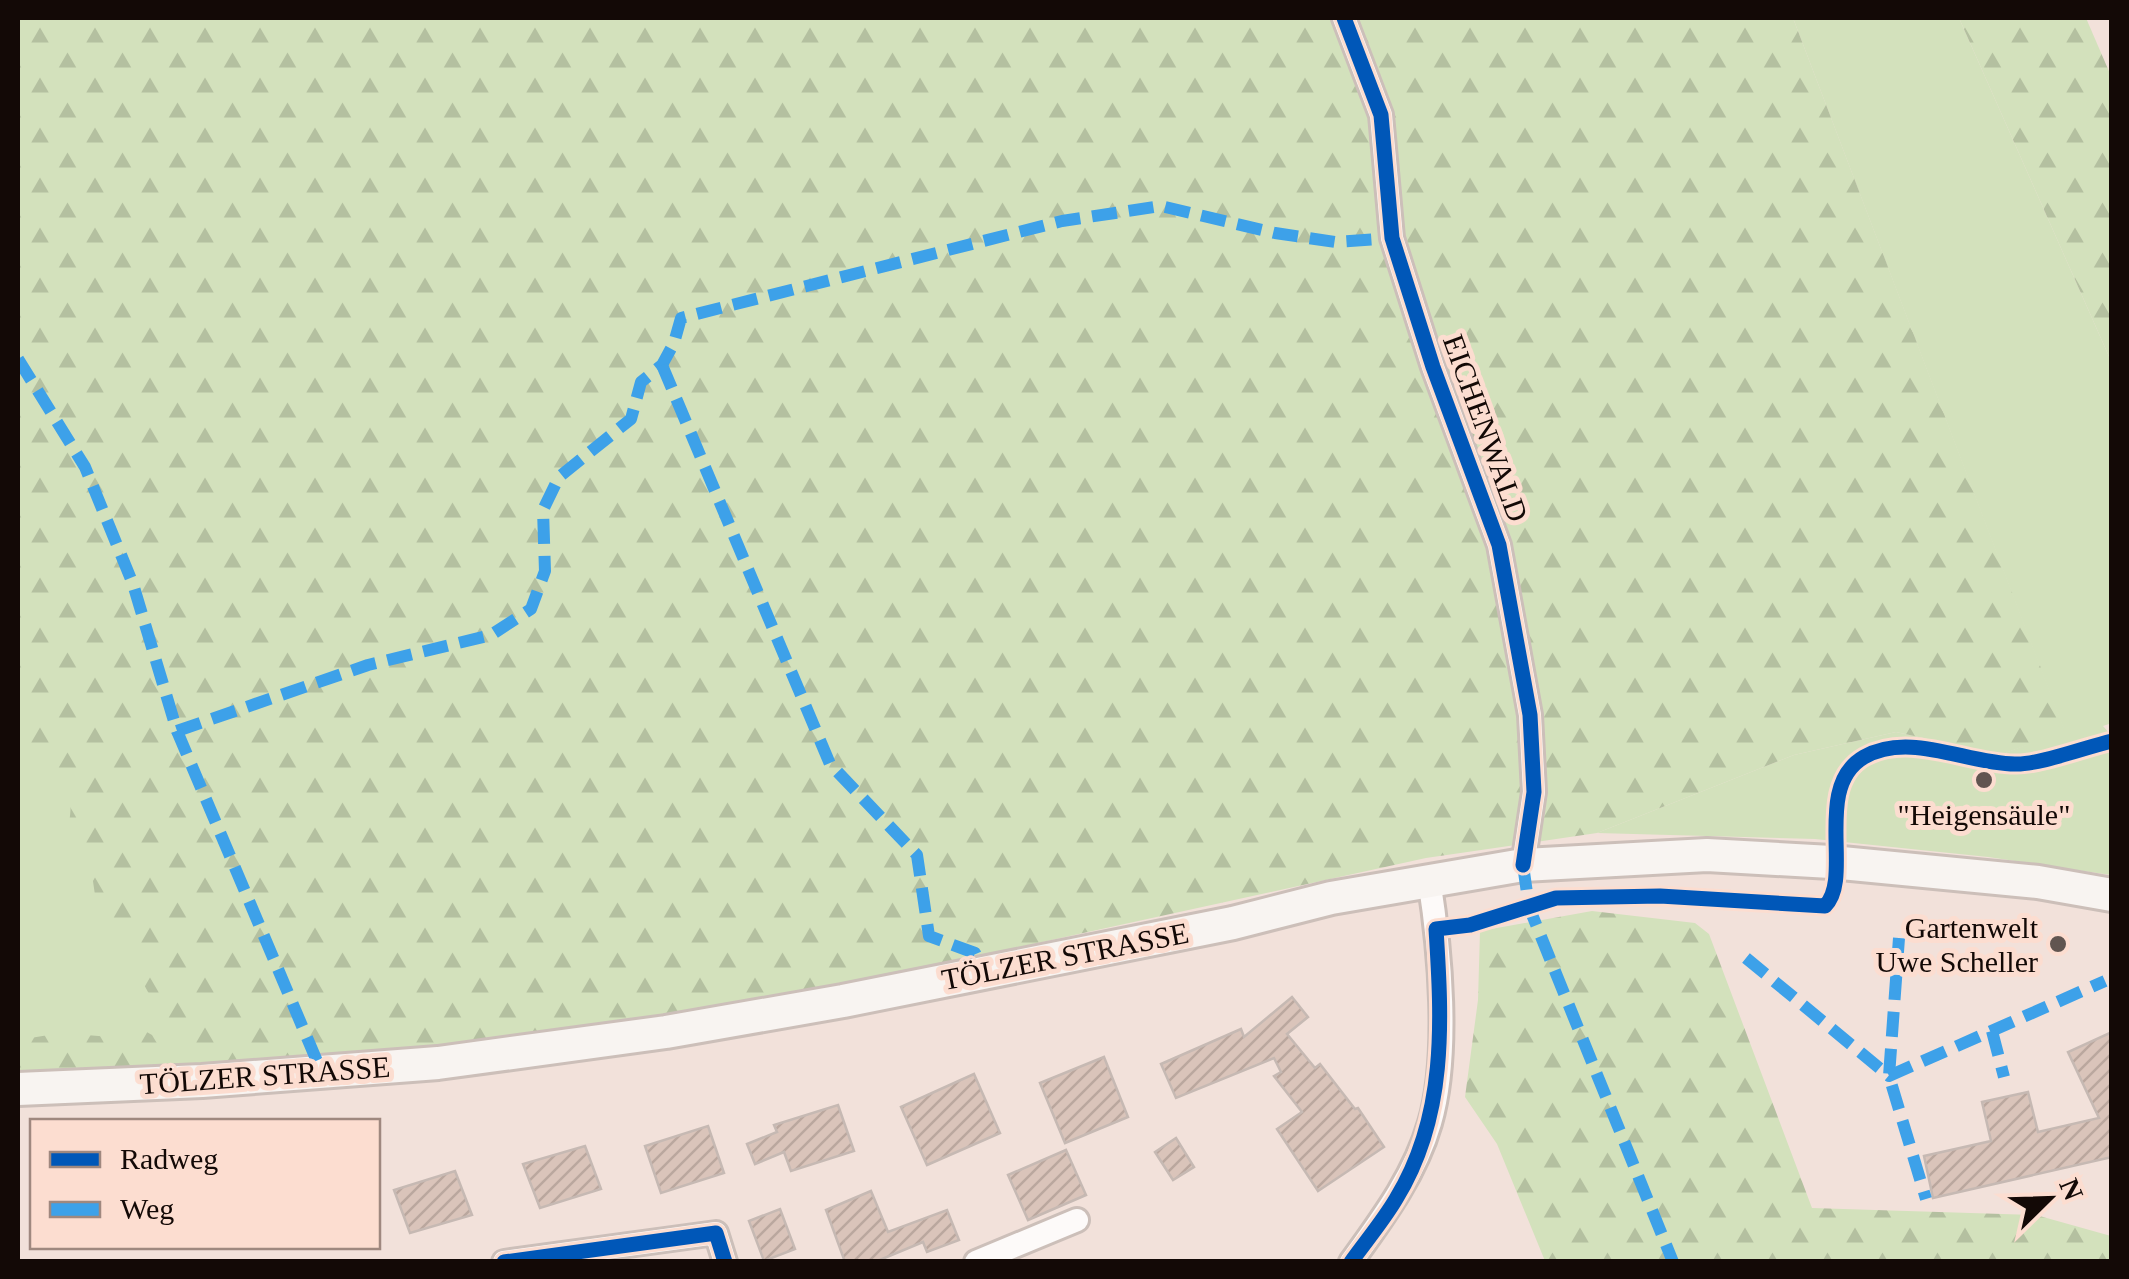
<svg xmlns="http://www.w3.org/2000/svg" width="2129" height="1279" font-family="Georgia,serif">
  <defs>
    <pattern id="forest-firs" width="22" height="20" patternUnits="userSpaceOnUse" patternTransform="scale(2.5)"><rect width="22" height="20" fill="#d3e1bc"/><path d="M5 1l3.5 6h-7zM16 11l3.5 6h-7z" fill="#b4c0a0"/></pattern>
    <pattern id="building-hatch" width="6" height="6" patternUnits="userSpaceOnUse" patternTransform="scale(2.5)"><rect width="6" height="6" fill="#dac4ba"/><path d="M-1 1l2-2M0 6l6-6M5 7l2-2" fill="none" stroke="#baa79e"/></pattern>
  </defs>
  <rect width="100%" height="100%" fill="#f2e1da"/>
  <g fill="#d3e1bc">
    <path d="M1793 18H1959L2111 361 2112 723 2103 726 2111 735V875L1988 857 1815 839 1597 833 1794 755 1896 732 2000 755 2064 730Z"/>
    <path d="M18 635 196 1065 18 1072Z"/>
  </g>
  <g fill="url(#forest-firs)">
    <path d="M18 18H1793L2065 731 2000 755 1896 732 1794 755 1597 833 1426 858 842 986 655 1017 349 1056 196 1065 148 992 95 895 89 854 68 835C68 825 72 811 70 801 65 775 41 758 18 751V726L30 708 18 679Z"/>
    <path d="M1959 18H2086L2111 76V361Z"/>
    <path d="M1592 911 1695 923 1709 934 1812 1208 2036 1215 2111 1236V1261H1545L1497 1144 1465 1097 1478 1000 1480 931Z"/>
    <path d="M138 1027 152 1035 161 1050 157 1066 18 1072V1040L61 1033 111 1037Z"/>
  </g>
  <g fill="url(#building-hatch)" stroke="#c6b9b3" stroke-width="2.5">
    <path d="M1292 997 1308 1017 1287 1034 1315 1068 1320 1064 1355 1109 1358 1108 1384 1147 1318 1191 1277 1129 1302 1112 1274 1076 1281 1072 1274 1058 1176 1098 1161 1064 1241 1029 1244 1037Z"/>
    <path d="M2112 1032V1157L1933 1198 1924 1156 1991 1141 1982 1102 2028 1092 2038 1132 2099 1118 2068 1052Z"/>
    <path d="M1104 1057 1128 1117 1065 1143 1040 1083Z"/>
    <path d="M974 1074 1000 1133 927 1165 901 1107Z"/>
    <path d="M838 1105 854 1151 791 1171 784 1152 755 1164 747 1144 777 1132 774 1125Z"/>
    <path d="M708 1126 724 1173 661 1193 645 1146Z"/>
    <path d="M1176 1138 1194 1167 1173 1180 1155 1152Z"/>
    <path d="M585 1146 601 1189 540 1208 523 1164Z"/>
    <path d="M1066 1150 1086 1195 1028 1220 1008 1175Z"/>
    <path d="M455 1171 472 1215 410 1233 394 1190Z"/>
    <path d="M871 1191 888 1232 947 1210 959 1240 927 1252 923 1242 875 1262H845L826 1210Z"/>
    <path d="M780 1209 795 1249 764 1261 749 1221Z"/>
  </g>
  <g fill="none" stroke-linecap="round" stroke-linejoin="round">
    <defs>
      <g id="street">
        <path d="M1344 18 1381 115 1392 238 1433 367 1499 545 1530 715 1534 792 1523 865"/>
        <path d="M504 1262 716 1233 725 1262"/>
        <path d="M976 1262 1077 1220"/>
        <path d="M1351 1262C1382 1219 1415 1175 1430 1123 1450 1055 1440 949 1429 879"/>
      </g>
      <path id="secondary" d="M18 1089 202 1081 438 1063 666 1032 843 1001 1233 923 1331 898 1523 865 1707 855 1831 862 2038 882 2112 895"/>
    </defs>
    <use href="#street" stroke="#ccbfb9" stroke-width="28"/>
    <use href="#secondary" stroke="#ccbfb9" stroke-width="38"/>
    <use href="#street" stroke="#fdfaf9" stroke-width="22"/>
    <use href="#secondary" stroke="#f8f4f1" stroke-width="32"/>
    <g stroke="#3da1e9" stroke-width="12" stroke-dasharray="25 12" stroke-linecap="butt">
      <path d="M18 359 85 467 133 584 177 731 368 665 491 635 531 609 545 571 543 510 559 477 631 419 641 382 662 365 674 343 681 318 1062 221 1161 206 1275 233 1335 242 1392 238"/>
      <path d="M662 365 830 764 917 855 929 936 975 953 984 973"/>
      <path d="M177 731 322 1073"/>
      <path d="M1523 865 1529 907 1673 1262"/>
      <path d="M1899 938 1889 1076 1926 1199"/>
      <path d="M1746 958 1889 1076 2105 981"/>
      <path d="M1992 1031 2004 1077"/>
    </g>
    <defs>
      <g id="cycleway">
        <path d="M1344 18 1381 115 1392 238 1433 367 1499 545 1530 715 1534 792 1523 865"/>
        <path d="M504 1262 716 1233 725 1262"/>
        <path d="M1351 1262C1366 1241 1383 1221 1396 1199 1447 1116 1442 1022 1436 929L1470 925 1556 898 1660 896 1825 906C1854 878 1812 787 1864 757 1910 731 1967 764 2015 764 2039 765 2086 747 2112 741"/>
      </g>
    </defs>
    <use href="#cycleway" stroke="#fcddd0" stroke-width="21"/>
    <use href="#cycleway" stroke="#0057b8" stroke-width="15"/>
  </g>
  <g fill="#615550" stroke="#fcddd0" stroke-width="4">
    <circle cx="1984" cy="780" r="10"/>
    <circle cx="2058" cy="944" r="10"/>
  </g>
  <g text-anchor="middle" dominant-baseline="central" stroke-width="10" stroke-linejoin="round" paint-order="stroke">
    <g font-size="30" fill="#130906" stroke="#fcddd0">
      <text transform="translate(1486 428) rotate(70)">EICHENWALD</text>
      <text transform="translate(1065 956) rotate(-11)">TÖLZER STRASSE</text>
      <text transform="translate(265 1075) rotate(-4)">TÖLZER STRASSE</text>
    </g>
    <g font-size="30" fill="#130906" stroke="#fcddd0">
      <text x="1984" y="814">"Heigensäule"</text>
      <text x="2038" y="927" text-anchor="end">Gartenwelt<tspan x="2038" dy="34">Uwe Scheller</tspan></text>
    </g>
  </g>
  <rect width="2129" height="1279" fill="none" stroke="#130906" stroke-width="40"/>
  <rect x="30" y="1119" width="350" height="130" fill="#fcddd0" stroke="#9f887f" stroke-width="2.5"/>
  <rect x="50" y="1152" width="50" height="15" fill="#0057b8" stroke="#9f887f" stroke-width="2.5"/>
  <text x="120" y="1169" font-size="30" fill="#130906">Radweg</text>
  <rect x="50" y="1202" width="50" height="15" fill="#3da1e9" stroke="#9f887f" stroke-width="2.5"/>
  <text x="120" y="1219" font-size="30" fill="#130906">Weg</text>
  <g transform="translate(2049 1199) rotate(67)" stroke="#fcddd0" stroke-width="8" paint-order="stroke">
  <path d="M0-8L18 38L0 25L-18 38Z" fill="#130906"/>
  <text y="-15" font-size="28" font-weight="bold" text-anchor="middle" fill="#130906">N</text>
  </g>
</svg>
